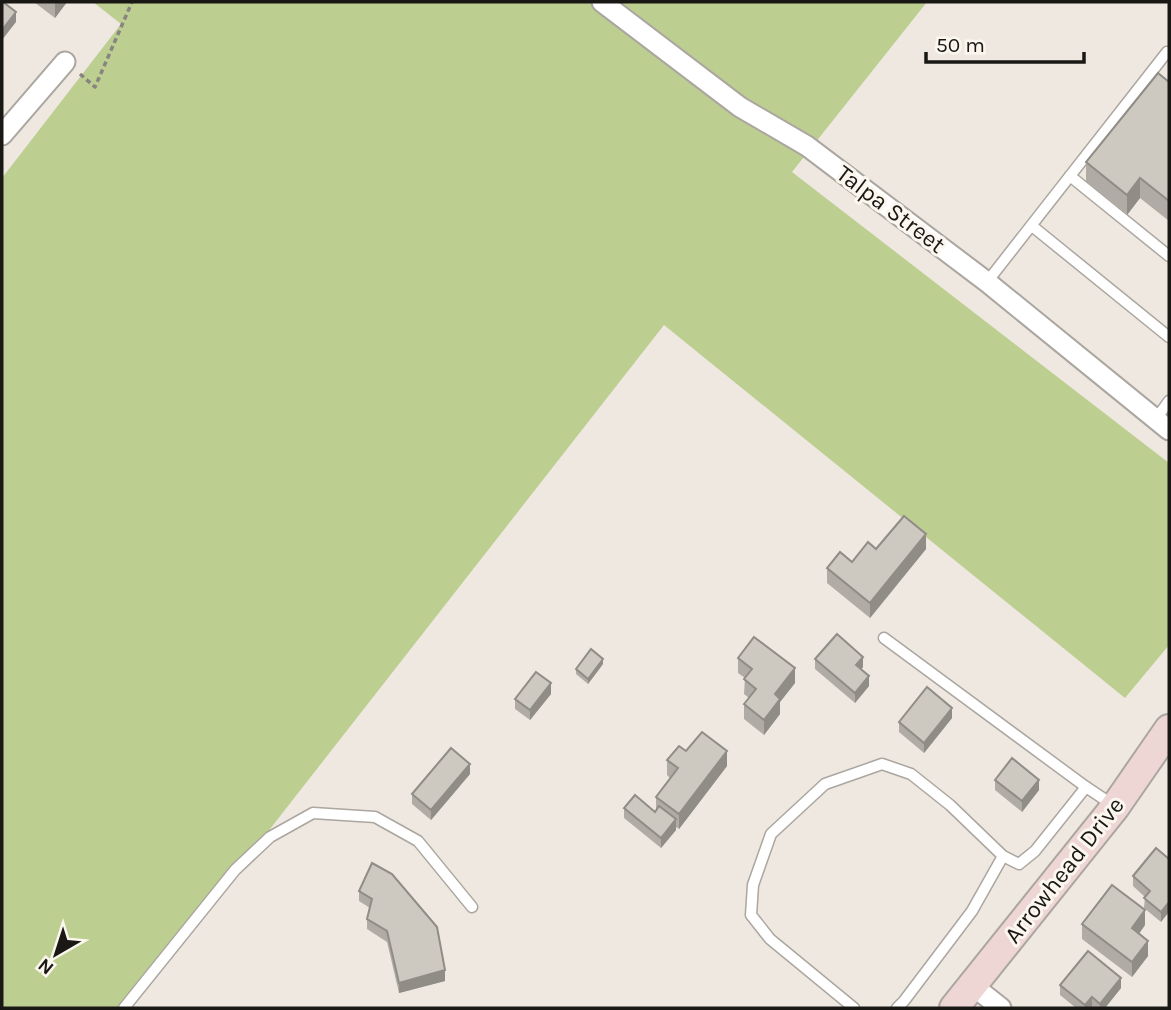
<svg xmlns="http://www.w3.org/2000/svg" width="1171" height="1010" font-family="Karla,sans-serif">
  <rect width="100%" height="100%" fill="#eee8e1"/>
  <path fill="#bdce91" d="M93 2H927L792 172 1169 463V645L1125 698 664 325 130 1008H2V178L121 24Z"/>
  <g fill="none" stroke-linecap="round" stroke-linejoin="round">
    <defs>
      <g id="service">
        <path d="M1070 176 1169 256"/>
        <path d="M1032 226 1169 337"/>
        <path d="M987 282 1167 52 1169 54"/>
        <path d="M1156 419 1169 401"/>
        <path d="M884 638 1086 787"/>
        <path d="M124 1008 235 870 270 837 313 813 375 817 418 841 472 907"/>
        <path d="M854 1008 770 939 751 915 753 885 771 834 825 784 882 764 911 774 950 805 1003 856 1019 864 1035 851 1086 787 1113 805"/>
        <path d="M897 1008 904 1001 972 911 1003 856"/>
      </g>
      <g id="minor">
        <path d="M602 2 740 107 807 146 987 282 1169 430"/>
        <path d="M2 135 65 62"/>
        <path d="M972 985 1001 1008"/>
      </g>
      <path id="secondary" d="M954 1008 1115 807 1169 729"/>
    </defs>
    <use href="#service" stroke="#aba69f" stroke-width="13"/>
    <use href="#minor" stroke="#aba69f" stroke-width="23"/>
    <use href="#secondary" stroke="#aba69f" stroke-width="32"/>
    <path stroke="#88847f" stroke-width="3.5" stroke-dasharray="5 3.5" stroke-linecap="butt" d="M80 74 95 87 132 2"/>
    <use href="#service" stroke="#fff" stroke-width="10"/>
    <use href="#minor" stroke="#fff" stroke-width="19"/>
    <use href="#secondary" stroke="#eed6d4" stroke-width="28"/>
  </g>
  <g fill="#b0aca5">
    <path d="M34 2H67L55 18Z"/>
    <path d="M1169 82V221L1140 198 1127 215 1086 181V162Z"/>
    <path d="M876 549H926L870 618 827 583V568L852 562Z"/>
    <path d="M738 658 795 683 780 702V714L764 735 744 719V704L749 698 744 694 745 678 738 673Z"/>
    <path d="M815 659 863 667 861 670 869 686 855 703 815 669Z"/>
    <path d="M603 664 588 684 576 674V669Z"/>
    <path d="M551 694 530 720 515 709V699Z"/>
    <path d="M952 718 924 753 899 732V722Z"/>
    <path d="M686 751 727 766 679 829 676 827V830L661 848 624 818V808L655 812 656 810V797L670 778 667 775V760Z"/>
    <path d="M470 774 431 820 412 804V794Z"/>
    <path d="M995 780 1039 790 1022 812 995 790Z"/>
    <path d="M1169 859 1161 922 1144 908 1145 897 1133 886V876Z"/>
    <path d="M372 863 445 981 399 993 387 942 367 929V919L370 908 359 901V891Z"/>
    <path d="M1082 924 1145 925 1139 934 1148 956 1132 977 1082 939Z"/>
    <path d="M1060 985 1121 988 1105 1008H1093L1092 1007 1091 1008H1076L1060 995Z"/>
  </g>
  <g fill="#908c86">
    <path d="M56 2H67L55 18V3Z"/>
    <path d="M16 12V22L2 40V30Z"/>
    <path d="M1140 178V198L1127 215V195Z"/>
    <path d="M926 534V549L870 618V603Z"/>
    <path d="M863 657V667L856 675V665Z"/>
    <path d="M603 659V664L588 684V679Z"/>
    <path d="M795 668V683L780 702V714L764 735V720L775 694Z"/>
    <path d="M869 676V686L855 703V693Z"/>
    <path d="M551 683V694L530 720V710Z"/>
    <path d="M952 708V718L924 753V743Z"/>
    <path d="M727 751V766L679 829V814Z"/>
    <path d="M470 764V774L431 820V810Z"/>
    <path d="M1039 780V790L1022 812V801Z"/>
    <path d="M676 819V830L661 848V838Z"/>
    <path d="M1169 902V912L1161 922V912Z"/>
    <path d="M1145 910V925L1132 943V928Z"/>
    <path d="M1148 941V956L1132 977V962Z"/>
    <path d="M445 970V981L399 993V983Z"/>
    <path d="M1121 978V988L1105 1008H1100V1004Z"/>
    <path d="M1092 997V1007L1091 1008H1085V1005Z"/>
  </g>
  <g fill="#cdc8c0" stroke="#908c86" stroke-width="2">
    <path d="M2 2H3L16 12 2 30Z"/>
    <path d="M1158 73 1169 82V201L1140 178 1127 195 1086 162Z"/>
    <path d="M904 516 926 534 870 603 827 568 840 552 852 562 868 542 876 549Z"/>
    <path d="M837 634 863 657 856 665 869 676 855 693 815 659Z"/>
    <path d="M754 637 795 668 775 694 780 699 764 720 744 704 756 689 744 679 752 669 738 658Z"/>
    <path d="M591 649 603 659 588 679 576 669Z"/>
    <path d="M536 672 551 683 530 710 515 699Z"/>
    <path d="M927 687 952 708 924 743 899 722Z"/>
    <path d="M702 732 727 751 679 814 656 797 678 768 667 760 679 746 686 751Z"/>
    <path d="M451 748 470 764 431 810 412 794Z"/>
    <path d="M1012 758 1039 780 1022 801 995 780Z"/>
    <path d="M635 795 655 812 659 806 676 819 661 838 624 808Z"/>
    <path d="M1156 848 1169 859V902L1161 912 1144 898 1150 891 1133 876Z"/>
    <path d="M372 863 392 874 437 927 445 970 399 983 387 931 367 919 372 899 359 891Z"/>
    <path d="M1112 885 1145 910 1132 928 1148 941 1132 962 1082 924Z"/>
    <path d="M1088 951 1121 978 1100 1004 1092 997 1085 1005 1060 985Z"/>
  </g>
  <g text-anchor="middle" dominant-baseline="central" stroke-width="6" stroke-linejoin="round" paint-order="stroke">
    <g font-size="24" fill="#1a1815" stroke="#fbf6ee">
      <text transform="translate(891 209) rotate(37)">Talpa Street</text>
      <text transform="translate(1064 870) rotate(-52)">Arrowhead Drive</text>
    </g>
  </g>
  <rect width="1171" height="1010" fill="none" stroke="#1a1815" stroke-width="7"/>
  <g transform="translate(56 954) rotate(219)" stroke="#fbf6ee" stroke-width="5" paint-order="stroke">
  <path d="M0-5L12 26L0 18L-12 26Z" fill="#1a1815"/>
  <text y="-10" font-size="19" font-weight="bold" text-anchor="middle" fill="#1a1815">N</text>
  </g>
  <path d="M926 52v10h158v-10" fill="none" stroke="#1a1815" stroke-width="3.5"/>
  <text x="936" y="52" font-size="21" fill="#1a1815" stroke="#fbf6ee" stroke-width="5" paint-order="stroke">50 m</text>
</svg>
